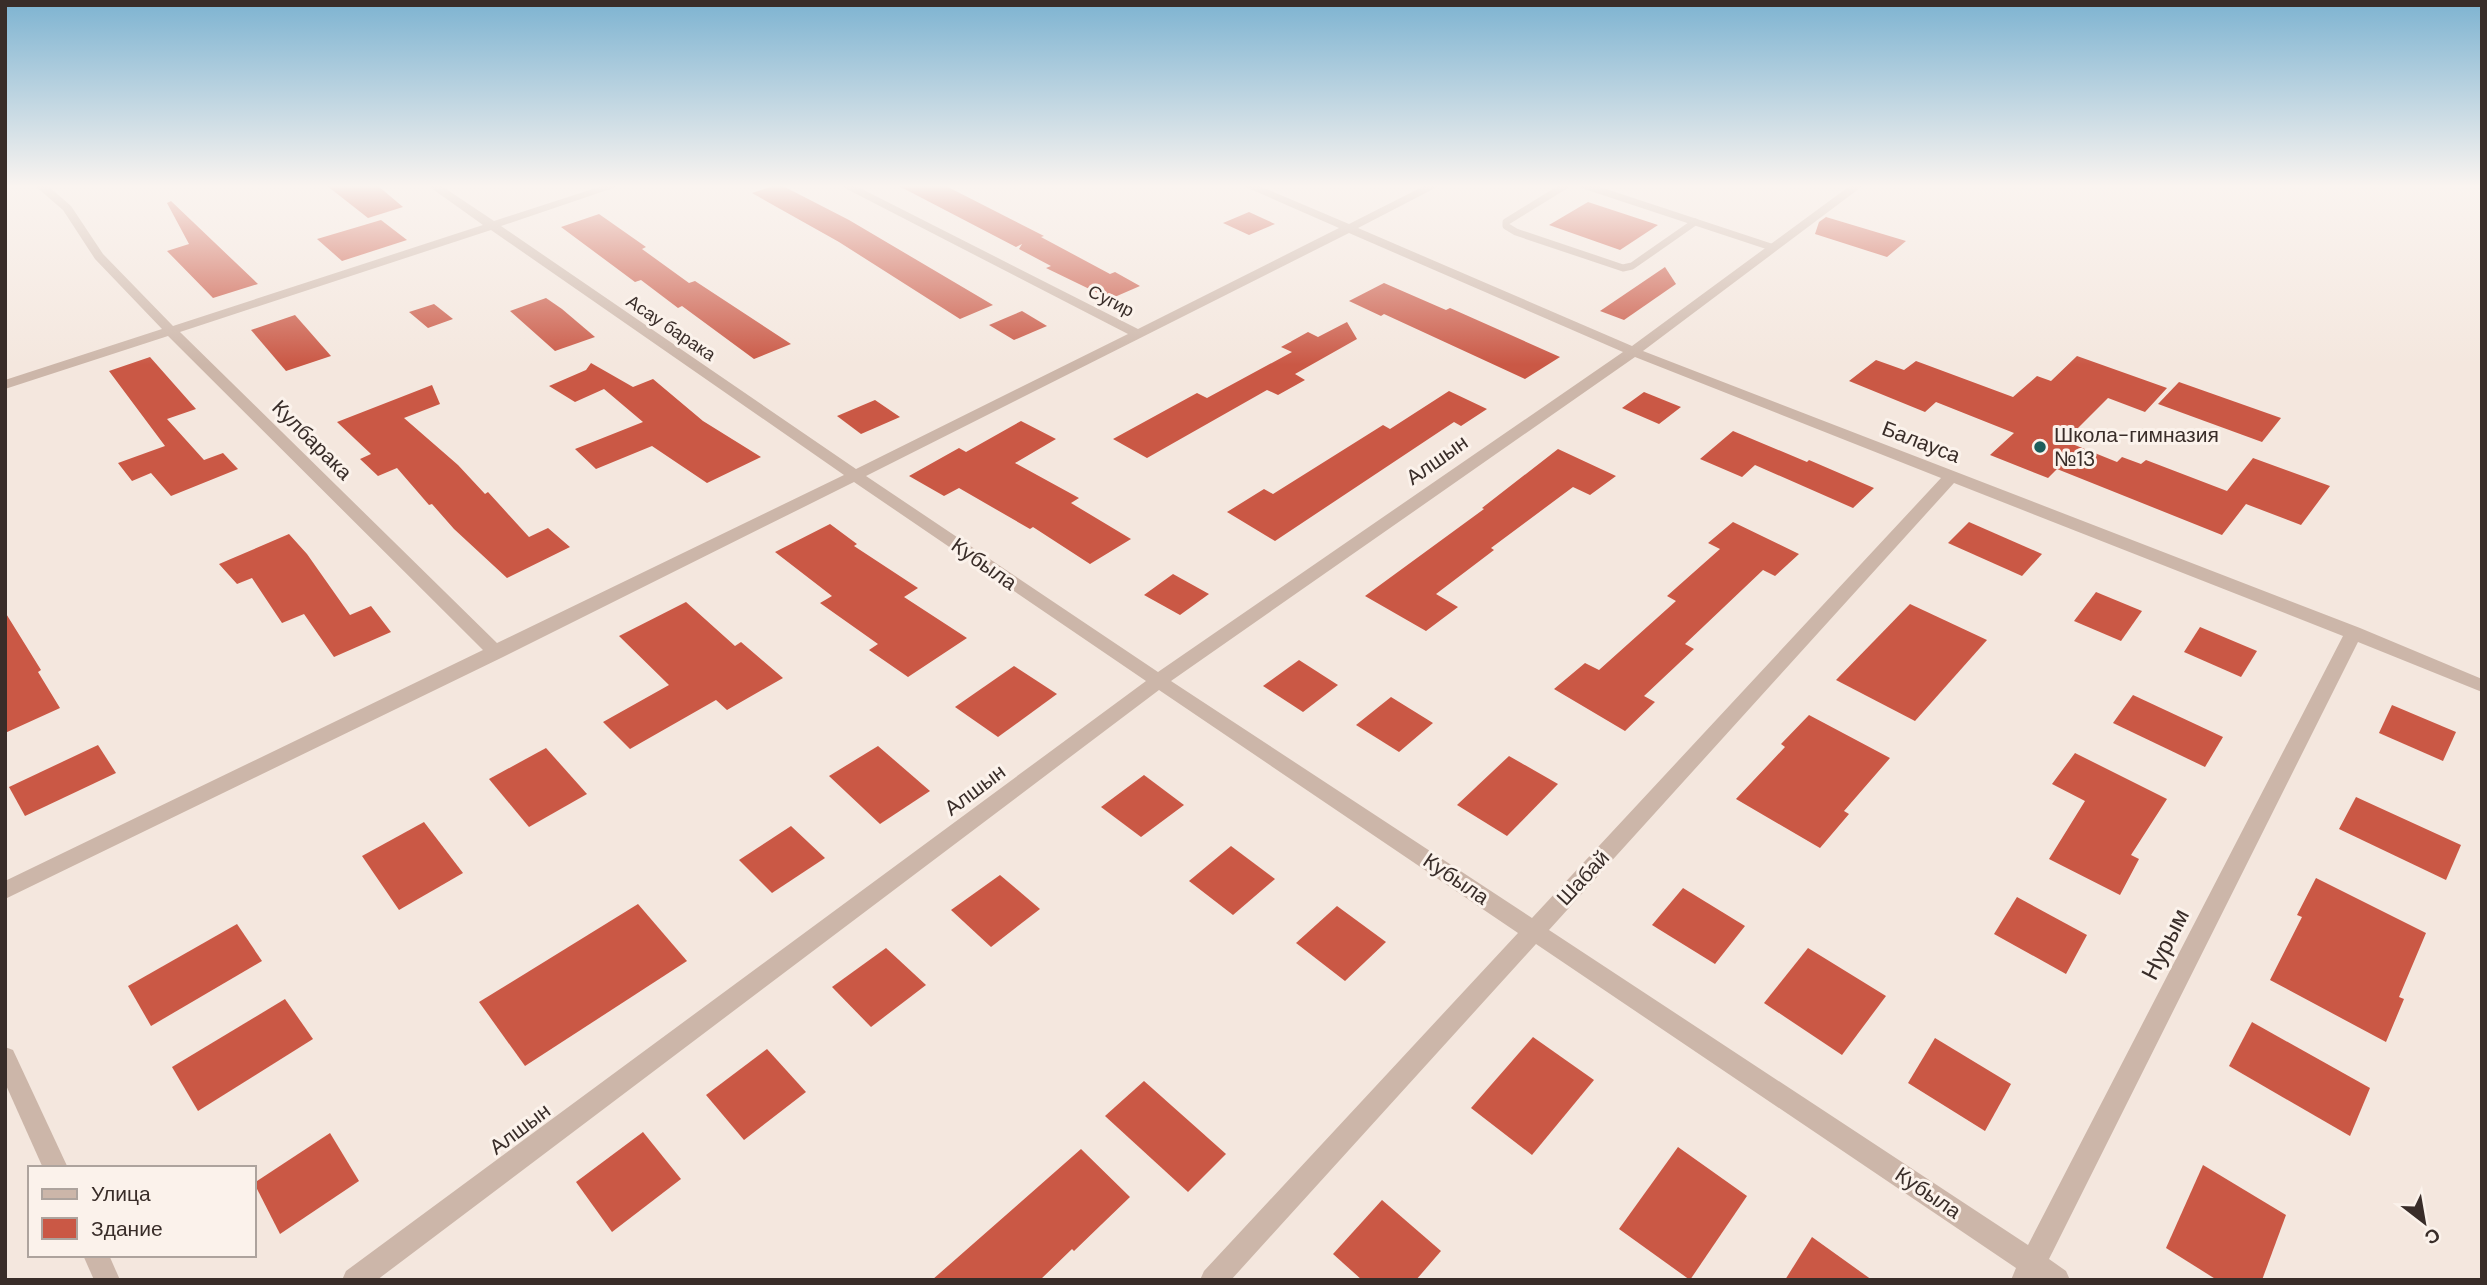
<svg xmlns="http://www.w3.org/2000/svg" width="2487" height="1285" font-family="'DM Sans',sans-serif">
  <rect width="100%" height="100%" fill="#f4e7de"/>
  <g fill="#ca5845">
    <path d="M326 185H377L403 207 368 218Z"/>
    <path d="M776 185H781L849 220 993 305 960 319 839 242 752 193Z"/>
    <path d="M897 185H944L1044 236 1041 237 1110 274 1115 272 1140 286 1110 299 1046 268 1051 266 1019 249 1022 244 1016 247Z"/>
    <path d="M171 201 258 284 213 298 167 251 189 244 167 203Z"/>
    <path d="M1588 202 1658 225 1620 250 1549 225Z"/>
    <path d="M1249 212 1275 224 1249 235 1223 223Z"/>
    <path d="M599 214 646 247 642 249 689 283 695 281 791 344 754 359 682 306 678 308 641 280 635 282 561 227Z"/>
    <path d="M1826 217 1906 241 1887 257 1815 234 1819 222Z"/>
    <path d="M381 220 407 240 342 261 317 239Z"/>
    <path d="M1665 267 1676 284 1624 320 1600 311Z"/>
    <path d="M1384 283 1446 310 1450 308 1560 357 1525 379 1384 314 1381 316 1349 301Z"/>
    <path d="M546 298 562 309 595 337 555 351 510 311Z"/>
    <path d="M434 304 453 319 428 328 409 312Z"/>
    <path d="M1022 311 1047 326 1014 340 989 325Z"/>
    <path d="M295 315 331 356 286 371 251 330Z"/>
    <path d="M1347 322 1357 339 1295 374 1305 380 1278 395 1267 390 1147 458 1113 439 1197 393 1207 398 1292 352 1281 347 1308 332 1318 337Z"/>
    <path d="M2077 356 2167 388 2145 412 2108 398 2065 441 2117 462 2122 457 2141 464 2146 460 2227 491 2253 458 2330 486 2301 525 2246 504 2222 535 2057 469 2048 478 1990 455 2014 433 1936 402 1925 412 1849 381 1876 360 1904 370 1916 361 2013 397 2037 376 2051 381Z"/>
    <path d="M150 357 196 409 167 419 204 460 223 453 238 469 171 496 151 473 132 481 118 463 165 446 109 371Z"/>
    <path d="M591 363 633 387 653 379 703 421 761 457 707 483 652 446 596 469 575 449 643 422 604 389 575 402 549 386 586 370Z"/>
    <path d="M2179 382 2281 418 2262 442 2158 404Z"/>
    <path d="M432 385 440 404 404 418 458 465 485 494 488 492 529 537 548 528 570 547 507 578 454 529 432 504 429 505 397 468 378 476 360 459 371 454 337 422Z"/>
    <path d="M1449 391 1487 409 1461 426 1454 422 1275 541 1227 512 1264 489 1273 494 1383 425 1390 429Z"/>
    <path d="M1644 392 1681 407 1659 424 1622 408Z"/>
    <path d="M875 400 900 417 861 434 837 416Z"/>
    <path d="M1021 421 1056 439 1015 463 1079 498 1071 503 1131 539 1090 564 1033 527 1030 529 959 488 944 496 909 476 959 448 966 452Z"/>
    <path d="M1733 431 1807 462 1809 460 1874 488 1853 508 1755 465 1742 477 1700 459Z"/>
    <path d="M1558 449 1616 476 1590 495 1573 487 1491 548 1494 550 1436 594 1458 607 1426 631 1365 596 1484 509 1482 508Z"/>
    <path d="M1733 522 1799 554 1775 576 1763 570 1685 644 1694 649 1644 696 1655 702 1625 731 1554 689 1585 663 1599 670 1676 601 1667 596 1720 549 1708 543Z"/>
    <path d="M1969 522 2042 554 2022 576 1948 543Z"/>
    <path d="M830 524 857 544 854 546 918 588 904 597 967 638 908 677 869 650 878 644 820 603 832 596 775 552Z"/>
    <path d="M289 534 307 554 350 615 371 606 391 632 334 657 304 614 282 623 252 578 237 584 219 564Z"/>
    <path d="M1173 574 1209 594 1180 615 1144 595Z"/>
    <path d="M2096 592 2142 611 2121 641 2074 621Z"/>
    <path d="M686 602 735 646 741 642 783 678 727 710 716 700 630 749 603 722 669 685 619 636Z"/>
    <path d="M1910 604 1987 640 1915 721 1836 680Z"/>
    <path d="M5 612 41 670 38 672 60 708 5 733Z"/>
    <path d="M2200 627 2257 651 2241 677 2184 652Z"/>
    <path d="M1299 660 1338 685 1303 712 1263 686Z"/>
    <path d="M1014 666 1057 694 998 737 955 707Z"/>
    <path d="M2133 695 2223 737 2205 767 2113 723Z"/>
    <path d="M1391 697 1433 723 1399 752 1356 725Z"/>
    <path d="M2392 705 2456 732 2443 761 2379 733Z"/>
    <path d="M1809 715 1890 758 1844 811 1849 814 1820 848 1736 799 1785 747 1781 744Z"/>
    <path d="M98 745 116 773 25 816 9 787Z"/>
    <path d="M878 746 930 791 880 824 829 776Z"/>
    <path d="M546 748 587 794 529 827 489 779Z"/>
    <path d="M2075 753 2167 799 2131 855 2139 859 2120 895 2049 859 2085 801 2052 784Z"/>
    <path d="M1509 756 1558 784 1507 836 1457 805Z"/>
    <path d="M1144 775 1184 805 1141 837 1101 807Z"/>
    <path d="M2356 797 2461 845 2446 880 2339 829Z"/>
    <path d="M424 822 463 873 399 910 362 856Z"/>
    <path d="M791 826 825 858 772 893 739 860Z"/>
    <path d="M1231 846 1275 879 1233 915 1189 881Z"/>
    <path d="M1000 875 1040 909 991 947 951 910Z"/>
    <path d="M2316 878 2426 933 2399 997 2404 999 2386 1042 2270 980 2302 917 2297 915Z"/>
    <path d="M1683 888 1745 926 1715 964 1652 925Z"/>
    <path d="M2017 897 2087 935 2066 974 1994 934Z"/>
    <path d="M638 904 687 961 525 1066 479 1002Z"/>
    <path d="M1337 906 1386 942 1345 981 1296 943Z"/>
    <path d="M237 924 262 961 151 1026 128 986Z"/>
    <path d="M886 948 926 985 871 1027 832 987Z"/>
    <path d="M1808 948 1886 996 1842 1055 1764 1003Z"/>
    <path d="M285 999 313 1039 198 1111 172 1067Z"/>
    <path d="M2252 1022 2370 1088 2350 1136 2229 1066Z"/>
    <path d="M1533 1037 1594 1080 1532 1155 1471 1108Z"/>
    <path d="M1935 1038 2011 1084 1985 1131 1908 1083Z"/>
    <path d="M767 1049 806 1092 744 1140 706 1095Z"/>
    <path d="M1144 1081 1226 1154 1188 1192 1105 1116Z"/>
    <path d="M643 1132 681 1179 612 1232 576 1182Z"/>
    <path d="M330 1133 359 1181 280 1234 254 1183Z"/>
    <path d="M1678 1147 1747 1196 1690 1280 1619 1229Z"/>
    <path d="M1081 1149 1130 1197 1074 1251 1072 1249 1040 1280H932Z"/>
    <path d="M2203 1165 2286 1215 2262 1280H2217L2166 1248Z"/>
    <path d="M1382 1200 1441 1251 1416 1280H1362L1333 1254Z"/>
    <path d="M1812 1237 1872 1280H1785Z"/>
  </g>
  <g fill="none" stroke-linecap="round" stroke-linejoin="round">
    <g stroke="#ccb6a9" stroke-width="7">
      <path d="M1566 185 1506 222V226L1516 232 1623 268 1632 266 1695 222"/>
      <path d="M1583 185 1771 247"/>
    </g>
    <g fill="#ccb6a9" fill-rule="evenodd">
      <path d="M34 185H47L71 206 103 254 173 326 483 225 427 185H440L494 221 605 185H622L501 226 856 469 1128 334 839 185H854L1138 329 1339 228 1241 185H1257L1349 224 1426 185H1441L1358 228 1632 346 1851 185H1864L1643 351 2360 628 2482 679V692L2358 642 2049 1259 2066 1271 2070 1280H2011L2016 1268 1536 944 1231 1280H1200L1204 1271 1518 933 1159 690 377 1280H342L346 1271 1146 681 854 482 503 657 5 899V881L483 650 168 336 5 389V380L162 329 95 259 63 210ZM491 230 844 475 497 643 180 332ZM1349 233 1623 352 1158 672 866 476ZM1635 357 1941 478 1532 918 1171 681ZM1954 483 2343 636 2028 1245 1549 930Z"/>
      <path d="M5 1047 13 1050 68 1168H43L5 1083Z"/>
      <path d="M83 1255H109L120 1280H94Z"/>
    </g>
  </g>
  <linearGradient id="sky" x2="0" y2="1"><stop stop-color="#7db3d1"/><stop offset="0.51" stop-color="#faf4f0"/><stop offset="1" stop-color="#faf4f0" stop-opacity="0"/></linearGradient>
  <rect width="2487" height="365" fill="url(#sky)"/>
  <circle fill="#1d5d5b" stroke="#fbf2eb" stroke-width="2.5" cx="2040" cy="447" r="7"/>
  <g text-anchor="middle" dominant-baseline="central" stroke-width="6" stroke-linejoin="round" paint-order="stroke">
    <g font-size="18" fill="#392d29" stroke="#fbf2eb">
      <text transform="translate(1111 301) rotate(27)">Сугир</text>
      <text transform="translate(671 328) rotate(34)">Асау барака</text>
    </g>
    <g font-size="21" fill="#392d29" stroke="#fbf2eb" text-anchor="start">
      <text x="2054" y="435">Школа-гимназия<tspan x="2054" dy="24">№13</tspan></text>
    </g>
    <g font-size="21" fill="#392d29" stroke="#fbf2eb">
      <text transform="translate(312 440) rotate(45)">Кулбарака</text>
      <text transform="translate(1921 442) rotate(21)">Балауса</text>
      <text transform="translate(1437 460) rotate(-35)">Алшын</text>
      <text transform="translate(984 564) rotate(35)">Кубыла</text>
      <text transform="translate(975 790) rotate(-37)">Алшын</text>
      <text transform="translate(1583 878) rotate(-47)">Шабай</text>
      <text transform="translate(1456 879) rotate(34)">Кубыла</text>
      <text transform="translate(520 1129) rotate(-37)">Алшын</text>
      <text transform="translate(1928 1193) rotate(34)">Кубыла</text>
    </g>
    <g font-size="24" fill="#392d29" stroke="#fbf2eb">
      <text transform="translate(2165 944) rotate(-63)">Нурым</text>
    </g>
  </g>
  <rect width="2487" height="1285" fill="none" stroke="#392d29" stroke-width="14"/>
  <rect x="28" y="1166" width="228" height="91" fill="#fbf2eb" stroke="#ada39d" stroke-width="2"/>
  <rect x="42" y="1189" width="35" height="10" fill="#ccb6a9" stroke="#ada39d" stroke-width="2"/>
  <text x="91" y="1201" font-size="21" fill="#392d29">Улица</text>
  <rect x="42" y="1218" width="35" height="21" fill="#ca5845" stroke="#ada39d" stroke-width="2"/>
  <text x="91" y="1236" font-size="21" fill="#392d29">Здание</text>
  <g transform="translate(2424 1222) rotate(149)" stroke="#fbf2eb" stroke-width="5" paint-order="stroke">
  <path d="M0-5L12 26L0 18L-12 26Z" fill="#392d29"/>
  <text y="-10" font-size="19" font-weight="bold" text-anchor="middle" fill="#392d29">С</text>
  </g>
</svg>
